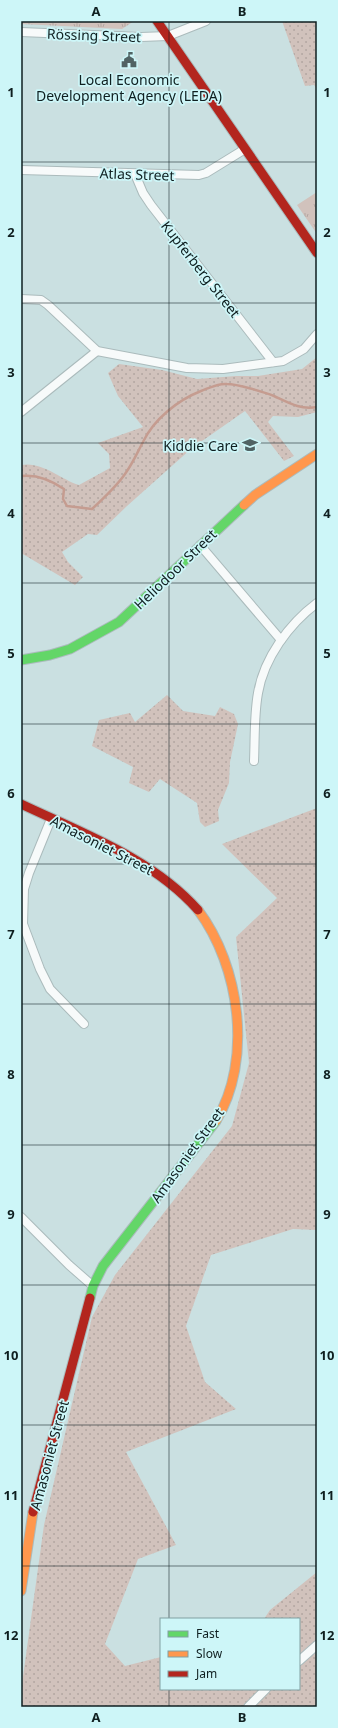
<svg xmlns="http://www.w3.org/2000/svg" width="338" height="1728" font-family="'Noto Sans',sans-serif">
  <defs>
    <pattern id="grass-dots" width="8" height="8" patternUnits="userSpaceOnUse"><rect width="8" height="8" fill="#d1c2bc"/><path d="M2 2h.1M6 6h.1" fill="none" stroke="#b2a6a1" stroke-width="1.8" stroke-linecap="round"/></pattern>
    <pattern id="park-tufts" width="24" height="20" patternUnits="userSpaceOnUse"><rect width="24" height="20" fill="#d1c2bc"/><path d="M3 7l-1-3M5 7V3M7 7l1-3M15 17l-1-3M17 17v-4M19 17l1-3" fill="none" stroke="#b2a6a1"/></pattern>
  </defs>
  <rect width="100%" height="100%" fill="#cae0e1"/>
  <g fill="url(#grass-dots)">
    <path d="M282 21H317V89L314 85 305 86Z"/>
    <path d="M317 357V412L298 417 273 416 268 422 294 456 284 461 245 411 192 448 127 506 97 535 88 534 62 552 68 562 83 577 75 585 21 553V465C42 461 60 479 79 485L110 468 109 454 98 443 143 427 118 396 108 373 119 364 162 370 197 379 236 376H258L302 369Z"/>
    <path d="M167 695 183 711 215 716 220 707 234 714 238 724 230 762 229 783 218 810 219 821 205 827 200 822 197 803 160 779 149 792 129 783 133 767 92 746 99 720 130 713 135 722Z"/>
    <path d="M317 808V1230L293 1229 211 1255 186 1326 205 1382 236 1409 126 1452 176 1545 138 1559 105 1644 125 1666 161 1657V1689H299V1619H264L270 1610 317 1572V1707H21V1691L44 1525 92 1317 115 1275 232 1126 249 1063 236 937 277 898 222 844Z"/>
  </g>
  <g fill="url(#park-tufts)">
    <path d="M21 21H134L122 29 21 24Z"/>
    <path d="M317 192V234L297 205Z"/>
  </g>
  <g fill="none" stroke-linecap="round" stroke-linejoin="round">
    <path stroke="#c59c90" stroke-width="2.5" d="M21 476C37 474 51 480 64 489L63 499 67 506 92 509C104 498 116 487 125 474 133 463 137 453 143 442 154 419 178 400 201 391 209 388 218 383 227 384 237 384 264 392 274 396 289 403 300 410 317 407"/>
    <defs>
      <g id="street">
        <path d="M21 32 141 37 168 36 206 21"/>
        <path d="M21 170 199 175 206 173 245 149"/>
        <path d="M135 174 143 193 151 205 273 362"/>
        <path d="M21 299 41 300 48 305 97 351 187 368 223 369 283 361 304 349 317 334"/>
        <path d="M21 412 97 351"/>
        <path d="M200 545 281 640"/>
        <path d="M254 761C255 738 254 715 258 693 264 658 289 624 317 603"/>
        <path d="M51 819 29 873 24 889 23 924 40 969 50 989 84 1024"/>
        <path d="M21 1217 69 1265 93 1286"/>
        <path d="M299 1661 317 1645"/>
        <path d="M248 1707 266 1689"/>
      </g>
      <g id="fast">
        <path d="M21 660 50 655 70 649 119 622 244 505"/>
        <path d="M90 1298 93 1286 103 1266 216 1121"/>
      </g>
      <g id="slow">
        <path d="M244 505 255 495 317 454"/>
        <path d="M198 910C240 966 253 1060 216 1121"/>
        <path d="M21 1591 33 1512"/>
      </g>
      <g id="jam">
        <path d="M157 21 317 253"/>
        <path d="M21 804C82 833 152 858 198 910"/>
        <path d="M33 1512 90 1298"/>
      </g>
    </defs>
    <use href="#street" stroke="#abbbbc" stroke-width="10"/>
    <use href="#fast" stroke="#abbbbc" stroke-width="11"/>
    <use href="#slow" stroke="#abbbbc" stroke-width="11"/>
    <use href="#jam" stroke="#abbbbc" stroke-width="11"/>
    <use href="#street" stroke="#f7fafa" stroke-width="8"/>
    <use href="#fast" stroke="#63d668" stroke-width="9"/>
    <use href="#slow" stroke="#ff974d" stroke-width="9"/>
    <use href="#jam" stroke="#b3261e" stroke-width="9"/>
  </g>
  <path fill="none" stroke="#0f1f20" stroke-width="1" stroke-opacity="0.55" d="M169 21V1619M21 162H317M21 303H317M21 443H317M21 583H317M21 724H317M21 864H317M21 1004H317M21 1145H317M21 1285H317M21 1425H317M21 1566H317M169 1689V1707"/>
  <defs>
    <symbol id="civic-bare" viewBox="-9 -9 18 18"><path d="M-.6-6.5H3V-4.5H.6V-3L4-1V1h2V6H-6V1h2V-1L-.6-3ZM-1.2 2.5V6h2.4V2.5Z" fill="#506364" stroke="#cdf6f8" stroke-width="2.5" paint-order="stroke"/></symbol>
    <symbol id="school-bare" viewBox="-9 -9 18 18"><path d="M0-5L7-2L0 1L-7-2ZM-4 1L0 2.5L4 1V4Q0 6-4 4Z" fill="#506364" stroke="#cdf6f8" stroke-width="2.5" paint-order="stroke"/></symbol>
  </defs>
  <g fill-rule="evenodd">
    <use href="#civic-bare" x="118" y="49" width="22" height="22"/>
    <use href="#school-bare" x="239" y="434" width="22" height="22"/>
  </g>
  <g text-anchor="middle" dominant-baseline="central" stroke-width="3.5" stroke-linejoin="round" paint-order="stroke">
    <g font-size="14" fill="#0f1f20" stroke="#cdf6f8">
      <text transform="translate(94 35) rotate(2)">Rössing Street</text>
      <text transform="translate(137 174) rotate(2)">Atlas Street</text>
      <text transform="translate(201 269) rotate(52)">Kupferberg Street</text>
      <text transform="translate(175 569) rotate(-44)">Heliodoor Street</text>
      <text transform="translate(102 845) rotate(27)">Amasoniet Street</text>
      <text transform="translate(187 1155) rotate(-54)">Amasoniet Street</text>
      <text transform="translate(49 1455) rotate(-75)">Amasoniet Street</text>
    </g>
    <g font-size="14" fill="#0f1f20" stroke="#cdf6f8">
      <text x="129" y="79">Local Economic<tspan x="129" dy="16">Development Agency (LEDA)</tspan></text>
      <text x="238" y="445" text-anchor="end">Kiddie Care</text>
    </g>
  </g>
  <rect width="338" height="1728" fill="none" stroke="#cdf6f8" stroke-width="44"/>
  <rect x="160" y="1618" width="140" height="72" fill="#cdf6f8" stroke="#81a0a2"/>
  <rect x="168" y="1631" width="20" height="6" fill="#63d668" stroke="#81a0a2"/>
  <text x="196" y="1638" font-size="12" fill="#0f1f20">Fast</text>
  <rect x="168" y="1651" width="20" height="6" fill="#ff974d" stroke="#81a0a2"/>
  <text x="196" y="1658" font-size="12" fill="#0f1f20">Slow</text>
  <rect x="168" y="1671" width="20" height="6" fill="#b3261e" stroke="#81a0a2"/>
  <text x="196" y="1678" font-size="12" fill="#0f1f20">Jam</text>
  <rect x="22" y="22" width="294" height="1684" fill="none" stroke="#0f1f20" stroke-width="1.5"/>
  <g font-size="13" text-anchor="middle" font-weight="bold" fill="#0f1f20">
    <text x="96" y="16">A</text>
    <text x="242" y="16">B</text>
    <text x="11" y="97">1</text>
    <text x="327" y="97">1</text>
    <text x="11" y="237">2</text>
    <text x="327" y="237">2</text>
    <text x="11" y="377">3</text>
    <text x="327" y="377">3</text>
    <text x="11" y="518">4</text>
    <text x="327" y="518">4</text>
    <text x="11" y="658">5</text>
    <text x="327" y="658">5</text>
    <text x="11" y="798">6</text>
    <text x="327" y="798">6</text>
    <text x="11" y="939">7</text>
    <text x="327" y="939">7</text>
    <text x="11" y="1079">8</text>
    <text x="327" y="1079">8</text>
    <text x="11" y="1219">9</text>
    <text x="327" y="1219">9</text>
    <text x="11" y="1360">10</text>
    <text x="327" y="1360">10</text>
    <text x="11" y="1500">11</text>
    <text x="327" y="1500">11</text>
    <text x="11" y="1640">12</text>
    <text x="327" y="1640">12</text>
    <text x="96" y="1722">A</text>
    <text x="242" y="1722">B</text>
  </g>
</svg>
